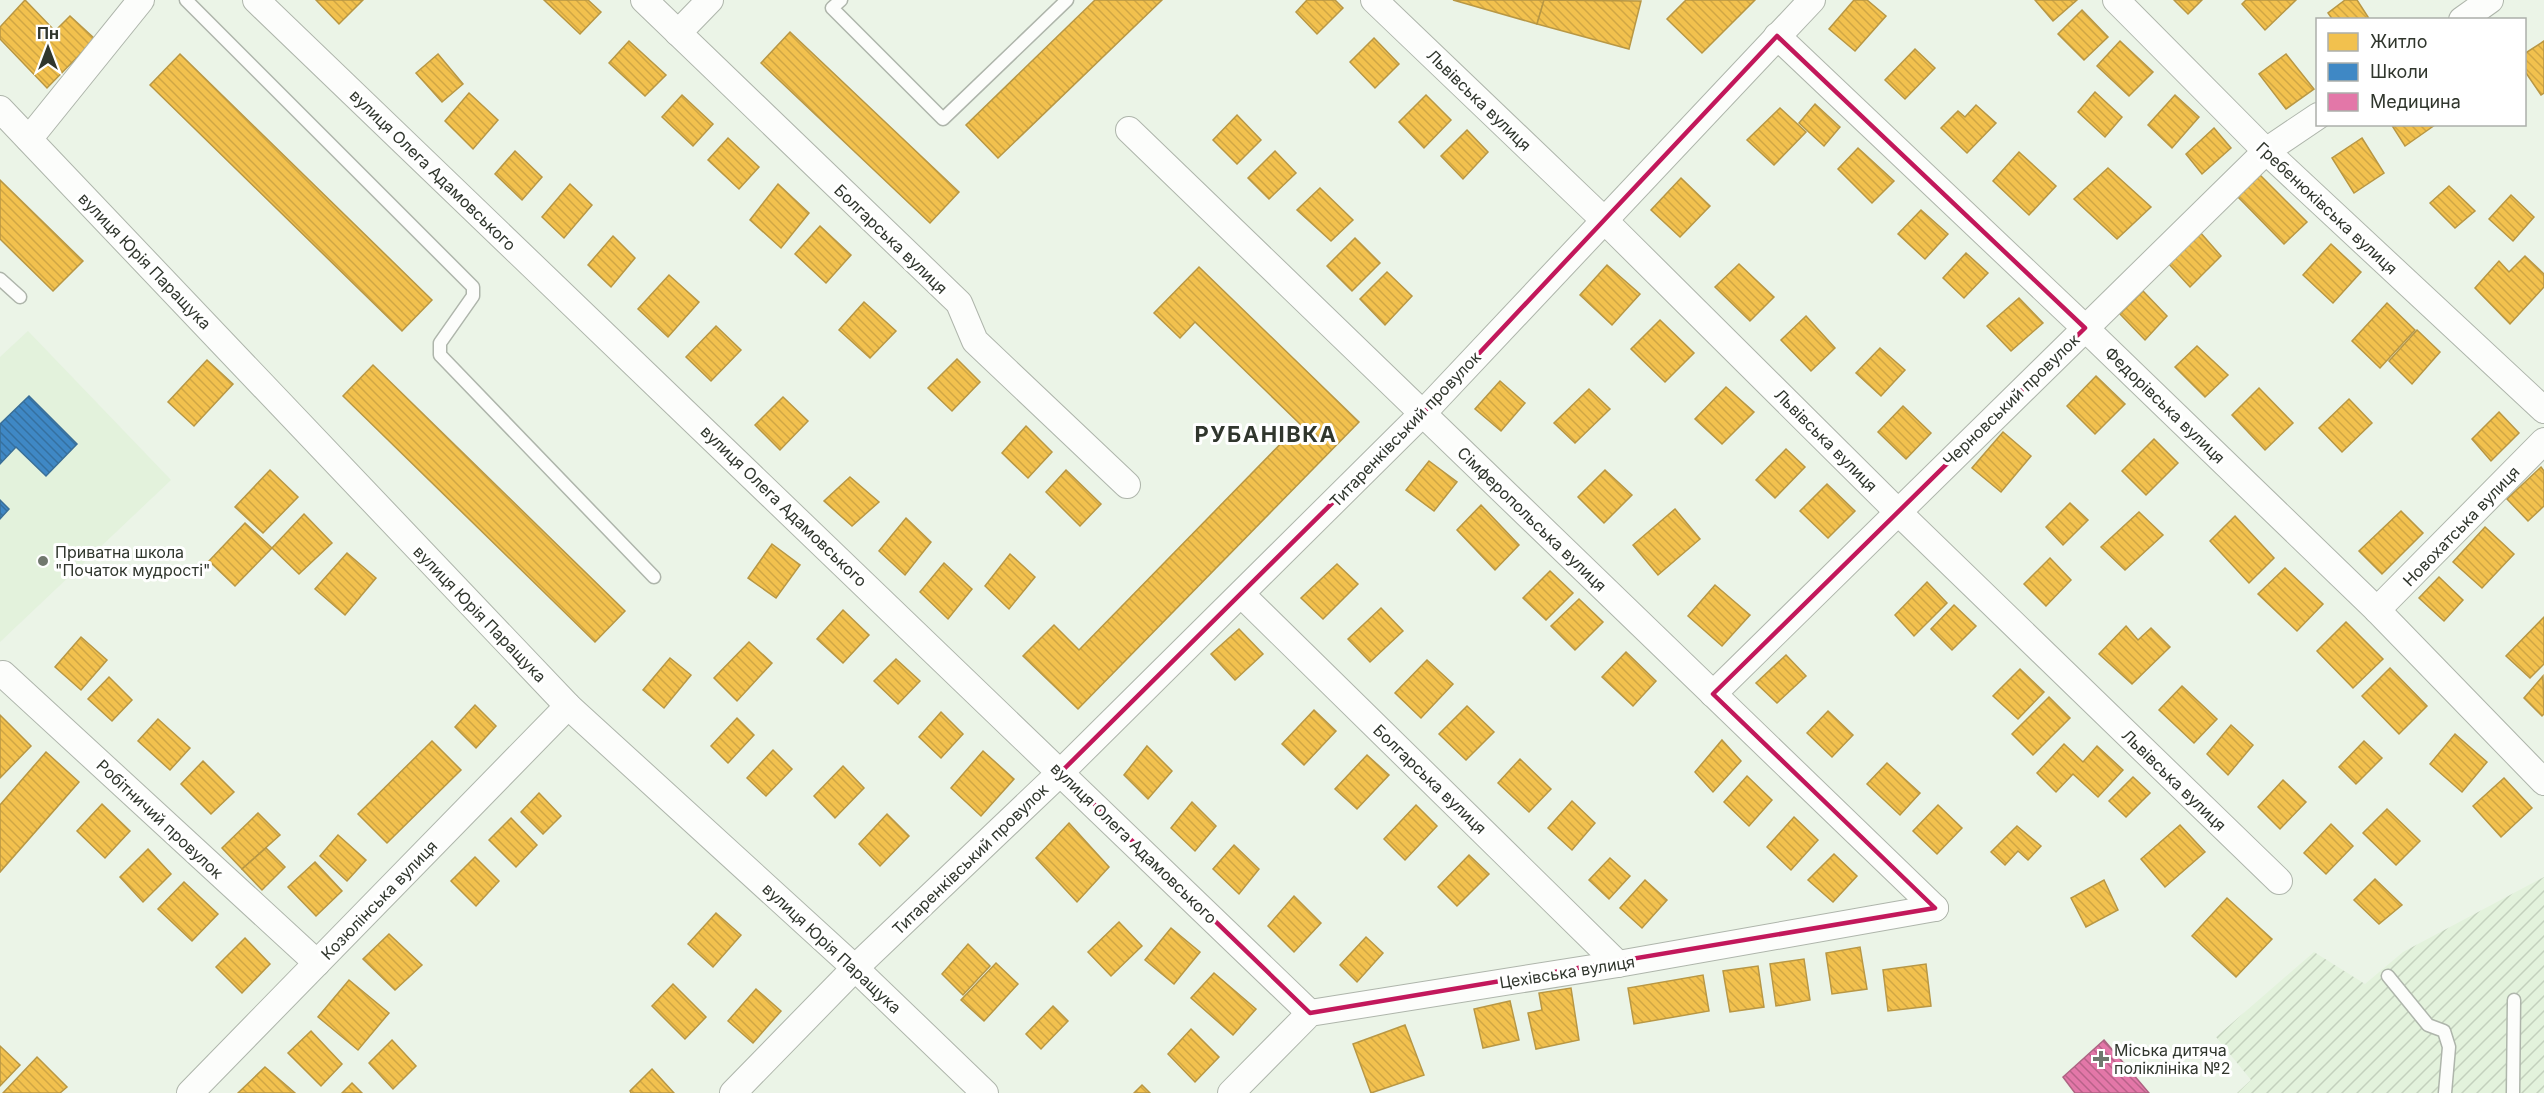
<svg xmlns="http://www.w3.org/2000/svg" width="2544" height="1093" font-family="Inter,sans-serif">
  <defs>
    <pattern id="industrial-furrows" width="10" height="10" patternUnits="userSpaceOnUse" patternTransform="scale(1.5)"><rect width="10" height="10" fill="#e3f2dc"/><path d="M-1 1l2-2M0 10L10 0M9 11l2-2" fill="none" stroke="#c3d0bd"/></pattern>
    <pattern id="homes-back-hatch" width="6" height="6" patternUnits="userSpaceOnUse" patternTransform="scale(1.5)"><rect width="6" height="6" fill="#f2c14e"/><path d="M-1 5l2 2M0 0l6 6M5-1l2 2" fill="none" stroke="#d0a644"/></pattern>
    <pattern id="schools-back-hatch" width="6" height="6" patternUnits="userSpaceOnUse" patternTransform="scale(1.5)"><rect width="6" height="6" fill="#3f88c5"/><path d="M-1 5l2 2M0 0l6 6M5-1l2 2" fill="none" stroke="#3570a0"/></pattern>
    <pattern id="health-back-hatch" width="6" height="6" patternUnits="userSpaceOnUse" patternTransform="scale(1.5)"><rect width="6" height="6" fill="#e377a8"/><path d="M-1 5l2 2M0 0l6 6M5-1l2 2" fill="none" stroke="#b86289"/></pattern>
  </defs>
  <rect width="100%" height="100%" fill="#ebf4e7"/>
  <path fill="#e3f2dc" d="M28 331 171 480 0 642V357Z"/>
  <path fill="url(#industrial-furrows)" d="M2544 877V1093H2237L2251 1080 2216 1037 2314 952 2365 984 2403 952Z"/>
  <g fill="url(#homes-back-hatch)" stroke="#b89744" stroke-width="1.5">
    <path d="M25 0 55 31 70 16 95 39 47 88 0 39V27Z"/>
    <path d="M316 0H363L339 24Z"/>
    <path d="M544 0H588L601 12 580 34Z"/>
    <path d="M1095 0H1162L998 158 966 125Z"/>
    <path d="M1307 0H1335L1343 8 1317 34 1296 12Z"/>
    <path d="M1453 0H1544L1537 24Z"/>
    <path d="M1544 0 1641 1 1629 49 1537 24Z"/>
    <path d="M1686 0H1755L1702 53 1667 19Z"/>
    <path d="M1854 0H1867L1886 16 1855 51 1829 29Z"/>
    <path d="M2035 0H2077L2053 21Z"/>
    <path d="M2174 0H2202L2188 14Z"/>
    <path d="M2246 0H2296L2265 30 2242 4Z"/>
    <path d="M2345 0H2357L2370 20H2333L2328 13Z"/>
    <path d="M2082 10 2108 37 2084 60 2058 34Z"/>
    <path d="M790 32 959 192 930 223 761 63Z"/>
    <path d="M1374 38 1399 64 1375 88 1350 62Z"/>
    <path d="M629 41 666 75 645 96 609 63Z"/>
    <path d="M2120 41 2153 72 2129 96 2097 66Z"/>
    <path d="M2544 41V93L2541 95 2524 70V54Z"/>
    <path d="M1915 49 1935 68 1905 99 1885 80Z"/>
    <path d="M180 54 432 300 402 331 150 85Z"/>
    <path d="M438 54 463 84 442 102 416 73Z"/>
    <path d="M2286 54 2314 89 2286 109 2259 74Z"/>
    <path d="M2095 92 2122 117 2105 137 2078 112Z"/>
    <path d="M469 93 498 120 473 149 445 121Z"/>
    <path d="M682 95 713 124 693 146 662 117Z"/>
    <path d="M1426 95 1451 120 1424 148 1399 122Z"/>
    <path d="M2175 95 2199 117 2172 148 2148 125Z"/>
    <path d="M1815 104 1840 127 1824 146 1799 123Z"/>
    <path d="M1976 105 1996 123 1967 153 1941 128 1958 111 1965 117Z"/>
    <path d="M1780 108 1806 132 1774 165 1747 140Z"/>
    <path d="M1237 115 1261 140 1237 164 1213 140Z"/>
    <path d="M2391 124H2434L2435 125 2405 146Z"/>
    <path d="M2214 128 2231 148 2202 174 2186 154Z"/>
    <path d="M1467 130 1488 152 1463 179 1441 156Z"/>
    <path d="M728 138 759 167 739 189 708 160Z"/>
    <path d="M2362 138 2384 173 2354 193 2332 158Z"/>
    <path d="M1858 148 1894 181 1872 203 1838 169Z"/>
    <path d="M515 151 542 177 522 200 495 174Z"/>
    <path d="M1275 151 1296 173 1269 199 1248 178Z"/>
    <path d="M2019 152 2056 186 2029 215 1993 181Z"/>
    <path d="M2108 168 2151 207 2117 239 2074 199Z"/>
    <path d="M2259 174 2307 222 2284 244 2237 196Z"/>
    <path d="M1681 178 1710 206 1680 237 1651 210Z"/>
    <path d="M0 180 83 261 53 291 0 239Z"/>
    <path d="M570 184 592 205 564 238 542 217Z"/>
    <path d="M778 184 809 213 781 248 750 220Z"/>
    <path d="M2449 186 2475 211 2455 228 2430 203Z"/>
    <path d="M1320 188 1353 220 1331 241 1297 210Z"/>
    <path d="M2511 195 2534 217 2513 241 2489 219Z"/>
    <path d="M1921 210 1948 234 1925 259 1898 234Z"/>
    <path d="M820 226 851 255 826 283 795 254Z"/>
    <path d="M2199 231 2221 256 2190 287 2168 263Z"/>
    <path d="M613 236 635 258 611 287 588 265Z"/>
    <path d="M1355 238 1380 263 1352 291 1327 266Z"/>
    <path d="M2331 244 2361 272 2333 303 2303 275Z"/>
    <path d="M1966 253 1988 273 1964 298 1943 278Z"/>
    <path d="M2525 256 2544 274V287L2510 324 2475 288 2499 261 2509 272Z"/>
    <path d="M1739 264 1774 297 1750 321 1715 287Z"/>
    <path d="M1607 265 1640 294 1612 325 1580 295Z"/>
    <path d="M1199 267 1359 422 1078 709 1023 656 1054 625 1079 650 1300 424 1195 322 1180 338 1154 313Z"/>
    <path d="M1387 272 1412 296 1385 325 1360 299Z"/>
    <path d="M669 275 699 302 668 337 638 309Z"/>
    <path d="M2143 291 2167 316 2145 340 2120 314Z"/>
    <path d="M2019 298 2043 323 2011 351 1987 326Z"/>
    <path d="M864 302 896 331 870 358 839 330Z"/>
    <path d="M2387 303 2415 330 2380 368 2352 341Z"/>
    <path d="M1806 316 1835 348 1811 371 1781 340Z"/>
    <path d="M1660 320 1694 353 1665 382 1631 349Z"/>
    <path d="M716 326 741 350 711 381 686 357Z"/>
    <path d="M2417 330 2440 352 2412 384 2389 361Z"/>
    <path d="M2197 346 2228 375 2205 397 2175 367Z"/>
    <path d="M1880 348 1905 370 1881 396 1856 373Z"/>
    <path d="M957 359 980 382 952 411 928 388Z"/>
    <path d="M207 360 233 384 194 426 168 402Z"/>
    <path d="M373 365 625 611 595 642 343 396Z"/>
    <path d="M2096 376 2125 404 2095 434 2067 406Z"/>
    <path d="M1500 381 1525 403 1501 431 1475 409Z"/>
    <path d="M1726 387 1754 412 1722 444 1695 419Z"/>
    <path d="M2259 388 2293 423 2265 450 2232 415Z"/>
    <path d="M1589 389 1610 409 1575 443 1554 423Z"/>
    <path d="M783 397 808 421 780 450 755 425Z"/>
    <path d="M2349 399 2372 423 2342 452 2319 428Z"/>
    <path d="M1903 406 1931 433 1906 459 1878 432Z"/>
    <path d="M2499 412 2519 433 2491 461 2472 439Z"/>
    <path d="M1026 426 1052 452 1028 478 1002 453Z"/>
    <path d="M2003 432 2031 456 2001 492 1972 468Z"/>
    <path d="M2154 439 2178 463 2146 495 2122 471Z"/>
    <path d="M1786 449 1805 467 1775 498 1756 480Z"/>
    <path d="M1429 461 1457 482 1434 511 1406 490Z"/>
    <path d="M2541 467 2544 471V506L2528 521 2507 499Z"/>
    <path d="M270 470 298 497 263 533 235 507Z"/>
    <path d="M1066 470 1101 504 1080 526 1046 492Z"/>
    <path d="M1605 470 1632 495 1604 523 1578 497Z"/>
    <path d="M850 477 879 502 852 526 824 501Z"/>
    <path d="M1827 484 1855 511 1828 538 1800 511Z"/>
    <path d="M2070 503 2088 520 2063 545 2046 527Z"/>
    <path d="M1481 505 1519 545 1495 570 1457 530Z"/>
    <path d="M1675 509 1700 539 1658 575 1633 545Z"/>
    <path d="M2401 511 2423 533 2382 574 2359 551Z"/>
    <path d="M2139 512 2163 535 2125 570 2101 547Z"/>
    <path d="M304 514 332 543 299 574 272 548Z"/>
    <path d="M2235 516 2274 558 2249 583 2210 541Z"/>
    <path d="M906 518 931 542 905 575 879 551Z"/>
    <path d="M245 523 272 548 235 586 209 561Z"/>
    <path d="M2485 527 2514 554 2482 588 2453 562Z"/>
    <path d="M772 544 800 565 776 598 748 578Z"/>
    <path d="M347 553 376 578 345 615 315 589Z"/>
    <path d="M1010 554 1035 577 1009 609 985 586Z"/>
    <path d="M2050 558 2071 580 2046 606 2024 584Z"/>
    <path d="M944 563 972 589 948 619 920 592Z"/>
    <path d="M1337 564 1358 584 1323 619 1301 598Z"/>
    <path d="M2285 568 2323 604 2297 631 2258 594Z"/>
    <path d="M1550 571 1573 593 1546 620 1523 598Z"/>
    <path d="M2439 577 2463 600 2444 621 2419 598Z"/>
    <path d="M1927 582 1947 603 1914 636 1895 615Z"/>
    <path d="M1715 585 1750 615 1722 646 1688 616Z"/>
    <path d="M1579 599 1603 622 1575 650 1551 626Z"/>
    <path d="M1954 605 1976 626 1952 650 1931 629Z"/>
    <path d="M1381 608 1403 631 1370 662 1348 639Z"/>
    <path d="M843 610 869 635 843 663 817 639Z"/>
    <path d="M2544 617V664L2530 678 2506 656Z"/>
    <path d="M2346 622 2383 659 2353 688 2317 651Z"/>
    <path d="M2126 626 2138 640 2151 628 2170 647 2132 684 2099 654Z"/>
    <path d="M1239 629 1263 654 1235 680 1211 654Z"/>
    <path d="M81 637 107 660 81 690 55 667Z"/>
    <path d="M749 642 772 663 737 701 714 678Z"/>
    <path d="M1626 652 1656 681 1633 706 1602 677Z"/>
    <path d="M1786 655 1806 676 1777 703 1756 683Z"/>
    <path d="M670 658 691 675 664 708 643 690Z"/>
    <path d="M896 659 920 681 898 704 874 681Z"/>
    <path d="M1427 660 1453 684 1421 718 1395 693Z"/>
    <path d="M2390 668 2427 706 2399 734 2362 696Z"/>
    <path d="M2020 669 2044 692 2018 719 1993 696Z"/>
    <path d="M2543 676 2544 714 2542 716 2524 698Z"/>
    <path d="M109 677 132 700 112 721 88 699Z"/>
    <path d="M2182 686 2217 719 2194 743 2159 710Z"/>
    <path d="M2049 697 2070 718 2033 755 2012 734Z"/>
    <path d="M475 705 496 726 476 748 455 727Z"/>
    <path d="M1467 706 1494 732 1466 760 1439 734Z"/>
    <path d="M1314 710 1336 731 1304 765 1282 744Z"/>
    <path d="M1828 711 1853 735 1832 757 1807 733Z"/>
    <path d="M941 712 963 734 941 758 919 737Z"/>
    <path d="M0 715 31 746 0 778Z"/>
    <path d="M737 718 754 735 728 763 711 746Z"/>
    <path d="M158 719 190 748 170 770 138 741Z"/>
    <path d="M2231 725 2253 745 2228 775 2207 754Z"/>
    <path d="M2455 734 2487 762 2462 792 2430 764Z"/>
    <path d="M1722 740 1741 761 1713 792 1695 772Z"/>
    <path d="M432 741 461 770 387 843 358 814Z"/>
    <path d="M2364 741 2382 758 2356 784 2339 767Z"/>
    <path d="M2064 744 2083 762 2097 746 2123 770 2098 797 2073 774 2056 792 2037 773Z"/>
    <path d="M1147 746 1172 771 1148 799 1124 775Z"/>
    <path d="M773 750 792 769 766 796 747 778Z"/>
    <path d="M983 751 1014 779 981 816 951 788Z"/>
    <path d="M46 752 79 782 0 872V805Z"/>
    <path d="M1367 755 1389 775 1357 809 1335 789Z"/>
    <path d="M1520 759 1551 789 1529 812 1498 783Z"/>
    <path d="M203 761 234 792 211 814 181 784Z"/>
    <path d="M1887 763 1920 793 1900 815 1867 784Z"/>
    <path d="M843 766 864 788 835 818 814 796Z"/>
    <path d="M1747 776 1772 800 1749 826 1724 802Z"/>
    <path d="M2133 777 2150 793 2126 817 2109 801Z"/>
    <path d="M2504 778 2532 808 2501 837 2473 806Z"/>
    <path d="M2283 780 2306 802 2280 829 2258 807Z"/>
    <path d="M539 793 561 816 543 834 521 812Z"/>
    <path d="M1572 801 1595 823 1572 850 1548 828Z"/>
    <path d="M1192 802 1216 826 1195 851 1171 828Z"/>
    <path d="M102 804 130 831 105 858 77 831Z"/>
    <path d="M1416 805 1437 826 1405 860 1384 839Z"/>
    <path d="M1938 805 1962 828 1937 854 1913 831Z"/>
    <path d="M2387 809 2420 841 2396 865 2363 833Z"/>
    <path d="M258 813 280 835 242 869 222 848Z"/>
    <path d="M887 814 909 836 880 866 859 844Z"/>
    <path d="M1794 817 1818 840 1791 870 1767 847Z"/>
    <path d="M511 818 537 845 516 867 489 840Z"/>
    <path d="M1069 823 1109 867 1077 902 1036 858Z"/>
    <path d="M2331 824 2353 846 2326 874 2304 853Z"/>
    <path d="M2180 825 2205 852 2165 887 2141 859Z"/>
    <path d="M2017 826 2041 846 2028 860 2018 851 2005 865 1991 852Z"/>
    <path d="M338 835 366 860 347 881 320 856Z"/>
    <path d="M1234 845 1259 869 1239 894 1213 869Z"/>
    <path d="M266 848 285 867 262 890 242 869Z"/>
    <path d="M148 849 171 874 143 902 120 877Z"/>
    <path d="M1834 854 1857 876 1833 902 1808 880Z"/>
    <path d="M1469 855 1489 874 1457 906 1438 887Z"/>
    <path d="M475 857 499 881 476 906 451 881Z"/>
    <path d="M1610 858 1630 876 1609 899 1589 880Z"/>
    <path d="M315 862 342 891 316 916 288 887Z"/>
    <path d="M2375 879 2402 905 2379 924 2354 900Z"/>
    <path d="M1645 880 1667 900 1642 928 1620 908Z"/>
    <path d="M2104 880 2118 910 2086 927 2071 898Z"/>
    <path d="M184 882 218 914 192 941 158 909Z"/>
    <path d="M1294 896 1321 923 1294 952 1268 926Z"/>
    <path d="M2227 898 2272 939 2236 977 2192 936Z"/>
    <path d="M716 913 741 935 713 967 688 944Z"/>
    <path d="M1119 922 1142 946 1111 976 1088 952Z"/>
    <path d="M1171 928 1200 952 1174 984 1145 960Z"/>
    <path d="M389 934 422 965 395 990 363 959Z"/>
    <path d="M1366 937 1383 953 1357 982 1340 965Z"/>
    <path d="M245 938 270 964 242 993 216 967Z"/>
    <path d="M968 944 990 966 963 995 942 974Z"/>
    <path d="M1860 947 1867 989 1832 994 1826 953Z"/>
    <path d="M1804 959 1810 1000 1776 1006 1770 964Z"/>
    <path d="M996 963 1018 984 984 1021 961 1000Z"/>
    <path d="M1926 964 1931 1006 1888 1011 1883 970Z"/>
    <path d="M1758 966 1764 1007 1730 1012 1723 971Z"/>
    <path d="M1214 973 1256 1009 1233 1035 1191 998Z"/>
    <path d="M1703 975 1709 1011 1634 1024 1628 988Z"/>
    <path d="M349 980 389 1013 358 1050 318 1017Z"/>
    <path d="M673 984 706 1017 685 1039 652 1006Z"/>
    <path d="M1571 988 1579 1040 1536 1049 1528 1013 1542 1010 1539 993Z"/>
    <path d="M756 989 781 1011 753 1043 728 1021Z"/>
    <path d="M1510 1001 1519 1040 1483 1048 1474 1009Z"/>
    <path d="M1053 1006 1068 1021 1041 1049 1026 1034Z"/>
    <path d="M1405 1025 1424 1075 1371 1093 1353 1044Z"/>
    <path d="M1191 1029 1219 1057 1195 1082 1168 1054Z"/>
    <path d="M311 1031 342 1064 321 1086 288 1053Z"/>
    <path d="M392 1040 416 1066 393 1089 369 1063Z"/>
    <path d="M0 1046 20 1065 0 1086Z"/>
    <path d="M37 1057 67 1087 60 1093H3Z"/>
    <path d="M265 1067 295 1093H238Z"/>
    <path d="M652 1069 674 1093H631L630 1091Z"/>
    <path d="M352 1083 362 1093H342Z"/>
    <path d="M1142 1085 1150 1093H1134Z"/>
  </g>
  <g fill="url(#schools-back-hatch)" stroke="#3a6f97" stroke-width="1.5">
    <path d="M29 396 77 444 46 476 16 447 0 464V424Z"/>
    <path d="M0 500 9 509 0 519Z"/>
  </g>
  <path fill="url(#health-back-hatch)" stroke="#ad6483" stroke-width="1.5" d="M2104 1040 2149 1093H2075L2063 1077Z"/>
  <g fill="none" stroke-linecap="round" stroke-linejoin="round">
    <defs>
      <g id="lane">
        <path d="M186 0 473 287V296L440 343V355L654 577"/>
        <path d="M841 0 832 8 943 119 1067 0"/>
        <path d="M0 279 20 297"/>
        <path d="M2388 976 2428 1025 2444 1031 2449 1047 2445 1093"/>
        <path d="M2513 1093 2514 1000"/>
      </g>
      <g id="street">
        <path d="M256 0 1310 1013"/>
        <path d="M644 0 959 303 975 341 1127 485"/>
        <path d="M1374 0 1604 220 1897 511 2279 881"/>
        <path d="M2116 0 2266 151 2544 410"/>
        <path d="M2462 20 2490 0"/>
        <path d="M678 33 710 0"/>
        <path d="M1777 36 2085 328 2377 610 2544 782"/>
        <path d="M0 109 568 706 855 968 985 1093"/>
        <path d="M1129 130 1935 908"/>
        <path d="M29 139 141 0"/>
        <path d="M1242 595 1618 964"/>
        <path d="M2377 610 2544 441"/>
        <path d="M3 674 317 963"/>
        <path d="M1713 694 2257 160 2266 151 2318 116"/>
        <path d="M190 1093 568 706"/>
        <path d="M733 1093 855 968 1061 772 1423 413 1812 0"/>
        <path d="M1231 1093 1310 1013 1618 964 1935 908"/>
      </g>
    </defs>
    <use href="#lane" stroke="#aeb5ab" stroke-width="15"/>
    <use href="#street" stroke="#aeb5ab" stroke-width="28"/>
    <use href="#lane" stroke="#fcfdfb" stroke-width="12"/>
    <use href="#street" stroke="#fcfdfb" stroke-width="26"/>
  </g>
  <path fill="none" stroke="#c2185b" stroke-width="4.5" stroke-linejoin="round" d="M1777 36 2085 328 1713 694 1935 908 1310 1013 1061 772 1423 413Z"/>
  <g fill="#71786e" stroke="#fff" stroke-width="2">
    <circle cx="43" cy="561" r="6"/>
    <path d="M2098 1050h6v6h6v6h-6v6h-6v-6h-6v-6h6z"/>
  </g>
  <g text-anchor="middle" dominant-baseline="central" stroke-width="6" stroke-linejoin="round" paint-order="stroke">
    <g font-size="16" fill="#30362d" stroke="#fff">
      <text transform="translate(1479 100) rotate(44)">Львівська вулиця</text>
      <text transform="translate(433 170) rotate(44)">вулиця Олега Адамовського</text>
      <text transform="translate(2327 208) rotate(43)">Гребенюківська вулиця</text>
      <text transform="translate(891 239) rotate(44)">Болгарська вулиця</text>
      <text transform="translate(145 261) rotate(46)">вулиця Юрія Паращука</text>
      <text transform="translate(2011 400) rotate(-44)">Черновський провулок</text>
      <text transform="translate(2165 405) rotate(44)">Федорівська вулиця</text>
      <text transform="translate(1405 429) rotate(-46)">Титаренківський провулок</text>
      <text transform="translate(1826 440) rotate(45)">Львівська вулиця</text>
      <text transform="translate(784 506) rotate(44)">вулиця Олега Адамовського</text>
      <text transform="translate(1532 519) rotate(44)">Сімферопольська вулиця</text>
      <text transform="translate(2461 526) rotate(-46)">Новохатська вулиця</text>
      <text transform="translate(480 614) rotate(46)">вулиця Юрія Паращука</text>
      <text transform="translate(1430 779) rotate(44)">Болгарська вулиця</text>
      <text transform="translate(2174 780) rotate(44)">Львівська вулиця</text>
      <text transform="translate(160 819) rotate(43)">Робітничий провулок</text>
      <text transform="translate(1134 843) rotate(44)">вулиця Олега Адамовського</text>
      <text transform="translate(970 859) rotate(-44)">Титаренківський провулок</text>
      <text transform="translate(379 900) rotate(-46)">Козюлінська вулиця</text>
      <text transform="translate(832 948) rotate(43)">вулиця Юрія Паращука</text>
      <text transform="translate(1567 972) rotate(-9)">Цехівська вулиця</text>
    </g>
    <g font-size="16" fill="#30362d" stroke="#fff" text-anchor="start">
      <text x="55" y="552">Приватна школа<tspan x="55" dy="18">"Початок мудрості"</tspan></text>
      <text x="2114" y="1050">Міська дитяча<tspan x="2114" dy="18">поліклініка №2</tspan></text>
    </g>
    <g font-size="22" font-weight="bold" letter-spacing="1.5" fill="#30362d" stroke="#fff">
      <text x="1266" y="434">РУБАНІВКА</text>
    </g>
  </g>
  <rect x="2316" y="18" width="210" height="108" fill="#ffffff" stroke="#acafab" stroke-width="1.5"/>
  <rect x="2328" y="33" width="30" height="18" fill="#f2c14e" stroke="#acafab" stroke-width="1.5"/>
  <text x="2370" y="48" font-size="18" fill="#30362d">Житло</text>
  <rect x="2328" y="63" width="30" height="18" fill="#3f88c5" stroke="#acafab" stroke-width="1.5"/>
  <text x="2370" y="78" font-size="18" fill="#30362d">Школи</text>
  <rect x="2328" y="93" width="30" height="18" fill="#e377a8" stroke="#acafab" stroke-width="1.5"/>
  <text x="2370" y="108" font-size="18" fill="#30362d">Медицина</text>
  <g transform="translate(48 48)" stroke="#ffffff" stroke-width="4.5" paint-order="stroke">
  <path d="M0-4.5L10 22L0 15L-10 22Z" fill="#30362d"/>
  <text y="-9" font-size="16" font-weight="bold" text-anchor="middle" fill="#30362d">Пн</text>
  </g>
</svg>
